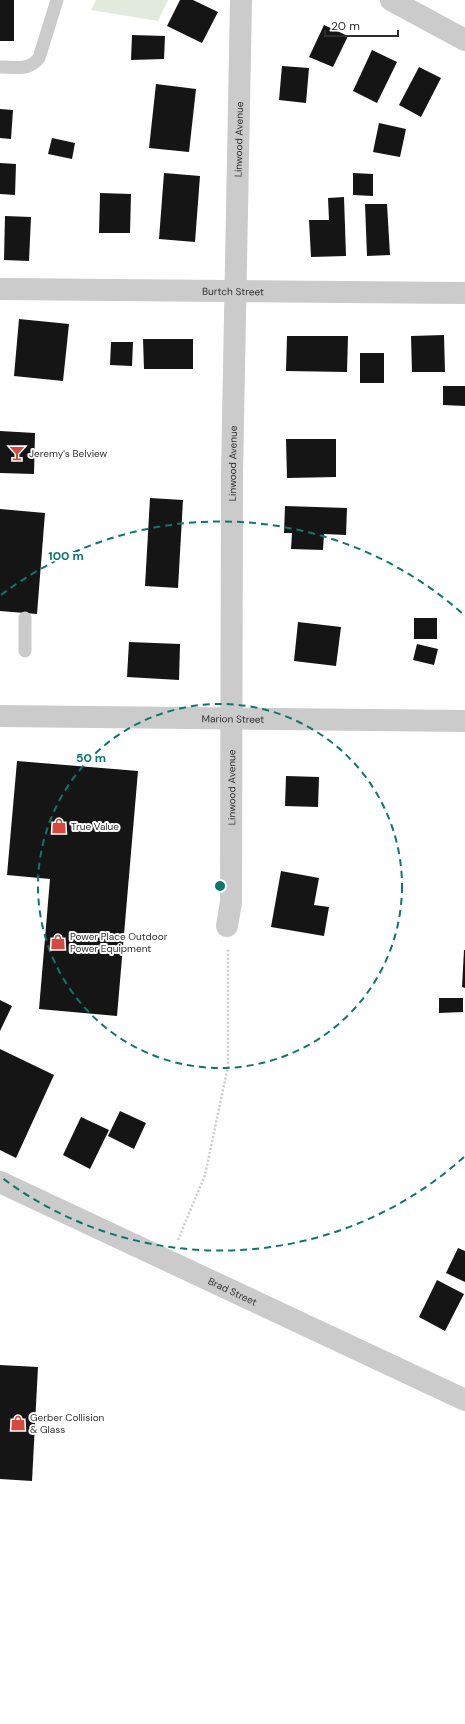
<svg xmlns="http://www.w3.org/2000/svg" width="465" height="1724" font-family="'DM Sans',sans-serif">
  <rect width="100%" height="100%" fill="#fff"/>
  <path fill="#e2eadd" d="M96 0H168L158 21 91 10Z"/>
  <g fill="#151515">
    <rect x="0" y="0" width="14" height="41"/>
    <path d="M180 0H193L218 12 202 43 167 26Z"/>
    <path d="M324 25 348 36 333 67 309 57Z"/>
    <path d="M132 35 165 36 164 59 131 60Z"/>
    <path d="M372 50 397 62 377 103 353 91Z"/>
    <path d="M282 66 309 68 306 103 279 100Z"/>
    <path d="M419 67 441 78 421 117 399 105Z"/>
    <path d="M156 84 196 89 189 152 149 148Z"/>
    <path d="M0 109 13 110 11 139 0 138Z"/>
    <path d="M379 123 406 129 400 157 373 152Z"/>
    <path d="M52 138 75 143 72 159 48 154Z"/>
    <path d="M0 163 16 164 15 195 0 194Z"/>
    <path d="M164 173 200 176 195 242 159 239Z"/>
    <path d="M353 173 373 174V196L353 195Z"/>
    <path d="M100 193 131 194 130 233H99Z"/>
    <path d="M344 197 346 256 311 257 309 220H329L328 198Z"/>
    <path d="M365 204H387L390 255 367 256Z"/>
    <path d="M5 216 31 217 29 261 4 260Z"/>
    <path d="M19 319 69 324 63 381 14 376Z"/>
    <path d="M444 335 445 372H412L411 336Z"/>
    <path d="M287 336H348L347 372 286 371Z"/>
    <path d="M143 339H193V369H144Z"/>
    <path d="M111 342H133L132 366 110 365Z"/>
    <rect x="360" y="353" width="24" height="30"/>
    <path d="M443 386H465V406L443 405Z"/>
    <path d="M0 431 35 433 34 474 0 473Z"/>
    <path d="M286 439H336V477L287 478Z"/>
    <path d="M150 498 183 500 178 588 145 586Z"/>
    <path d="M285 506 347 508 346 535 324 534 323 550 291 549 292 533H284Z"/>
    <path d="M0 509 45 513 37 614 0 611Z"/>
    <rect x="414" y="618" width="23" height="21"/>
    <path d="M298 622 341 627 336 666 294 661Z"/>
    <path d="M129 642 180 644 179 680 127 677Z"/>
    <path d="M417 644 438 649 434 665 413 660Z"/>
    <path d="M17 761 138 771 117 1016 39 1009 50 879 7 875Z"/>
    <path d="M286 776 319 777 318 807 285 806Z"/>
    <path d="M281 871 319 878 314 905 329 907 324 936 271 927Z"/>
    <path d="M464 950H465V988L462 987Z"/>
    <path d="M439 998H463V1012L439 1013Z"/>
    <path d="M0 1000 12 1006 0 1031Z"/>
    <path d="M0 1049 54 1075 16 1158 0 1150Z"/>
    <path d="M120 1111 146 1123 134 1149 108 1136Z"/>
    <path d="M81 1117 109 1130 90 1169 63 1155Z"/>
    <path d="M458 1248 465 1251V1282L446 1273Z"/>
    <path d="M437 1280 464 1294 445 1331 419 1317Z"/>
    <path d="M0 1365 38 1367 32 1481 0 1479Z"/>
  </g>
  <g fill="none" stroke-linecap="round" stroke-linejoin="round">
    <path stroke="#cbcbcb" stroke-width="2.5" stroke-dasharray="2 2" stroke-linecap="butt" d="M178 1240 205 1175 228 1066V949"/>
    <g stroke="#cbcbcb" stroke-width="13">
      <path d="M0 67C15 67 29 71 39 58L57 0"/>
      <path d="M25 651V618"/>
    </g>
    <g stroke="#cbcbcb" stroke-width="22">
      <path id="s1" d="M0 289 465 293"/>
      <path id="s2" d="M0 716 465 721"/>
      <path id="s3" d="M227 926 231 902 232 474 241 0"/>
      <path id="s4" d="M0 1182 465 1400"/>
    </g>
    <path stroke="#cbcbcb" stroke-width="22" d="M391 0 465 40"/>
  </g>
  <g fill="none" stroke="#0f766e" stroke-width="2" stroke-dasharray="7 5">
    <circle cx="220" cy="886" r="182"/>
    <path d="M464 1157A364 364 0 0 1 1 1177M1 595A364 364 0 0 1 464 615"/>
  </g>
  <defs>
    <symbol id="bar-bare" viewBox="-9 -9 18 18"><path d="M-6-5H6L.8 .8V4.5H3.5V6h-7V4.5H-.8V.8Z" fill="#d54a40" stroke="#fff" stroke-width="2.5" paint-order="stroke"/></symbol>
    <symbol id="shop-bare" viewBox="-9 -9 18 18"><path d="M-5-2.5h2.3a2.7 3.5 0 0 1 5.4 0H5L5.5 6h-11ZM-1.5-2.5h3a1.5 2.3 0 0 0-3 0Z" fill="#d54a40" stroke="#fff" stroke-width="2.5" paint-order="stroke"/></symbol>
  </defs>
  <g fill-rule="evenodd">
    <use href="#bar-bare" x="6" y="442" width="22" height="22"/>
    <use href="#shop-bare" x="48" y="815" width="22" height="22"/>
    <use href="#shop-bare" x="47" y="931" width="22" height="22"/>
    <use href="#shop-bare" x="7" y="1412" width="22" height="22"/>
  </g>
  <g text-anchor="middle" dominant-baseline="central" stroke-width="4" stroke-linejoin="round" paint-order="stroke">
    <g font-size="10" fill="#2e2e2e" stroke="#fff">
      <text stroke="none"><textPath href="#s3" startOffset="787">Linwood Avenue</textPath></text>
      <text stroke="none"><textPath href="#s1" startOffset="233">Burtch Street</textPath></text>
      <text stroke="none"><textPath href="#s3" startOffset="463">Linwood Avenue</textPath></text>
      <text stroke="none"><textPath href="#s2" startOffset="233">Marion Street</textPath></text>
      <text stroke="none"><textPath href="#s3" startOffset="139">Linwood Avenue</textPath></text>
      <text stroke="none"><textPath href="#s4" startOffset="257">Brad Street</textPath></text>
    </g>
    <g font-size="10" fill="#2e2e2e" stroke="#fff" text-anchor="start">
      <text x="29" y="453">Jeremy's Belview</text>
      <text x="71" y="826">True Value</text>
      <text x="70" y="936">Power Place Outdoor<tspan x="70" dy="12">Power Equipment</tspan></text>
      <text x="30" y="1417">Gerber Collision<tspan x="30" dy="12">&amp; Glass</tspan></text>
    </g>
  </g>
  <circle cx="220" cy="886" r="6" fill="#0f766e" stroke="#fff" stroke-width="2"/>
  <g font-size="12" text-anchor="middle" font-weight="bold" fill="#0f766e" stroke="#fff" stroke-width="4" stroke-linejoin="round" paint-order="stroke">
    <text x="66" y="560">100 m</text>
    <text x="91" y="762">50 m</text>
  </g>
  <path d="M325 30v6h73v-6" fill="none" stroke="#2e2e2e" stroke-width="2"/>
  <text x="331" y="30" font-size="12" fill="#2e2e2e" stroke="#ffffff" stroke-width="3" paint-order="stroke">20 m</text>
</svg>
